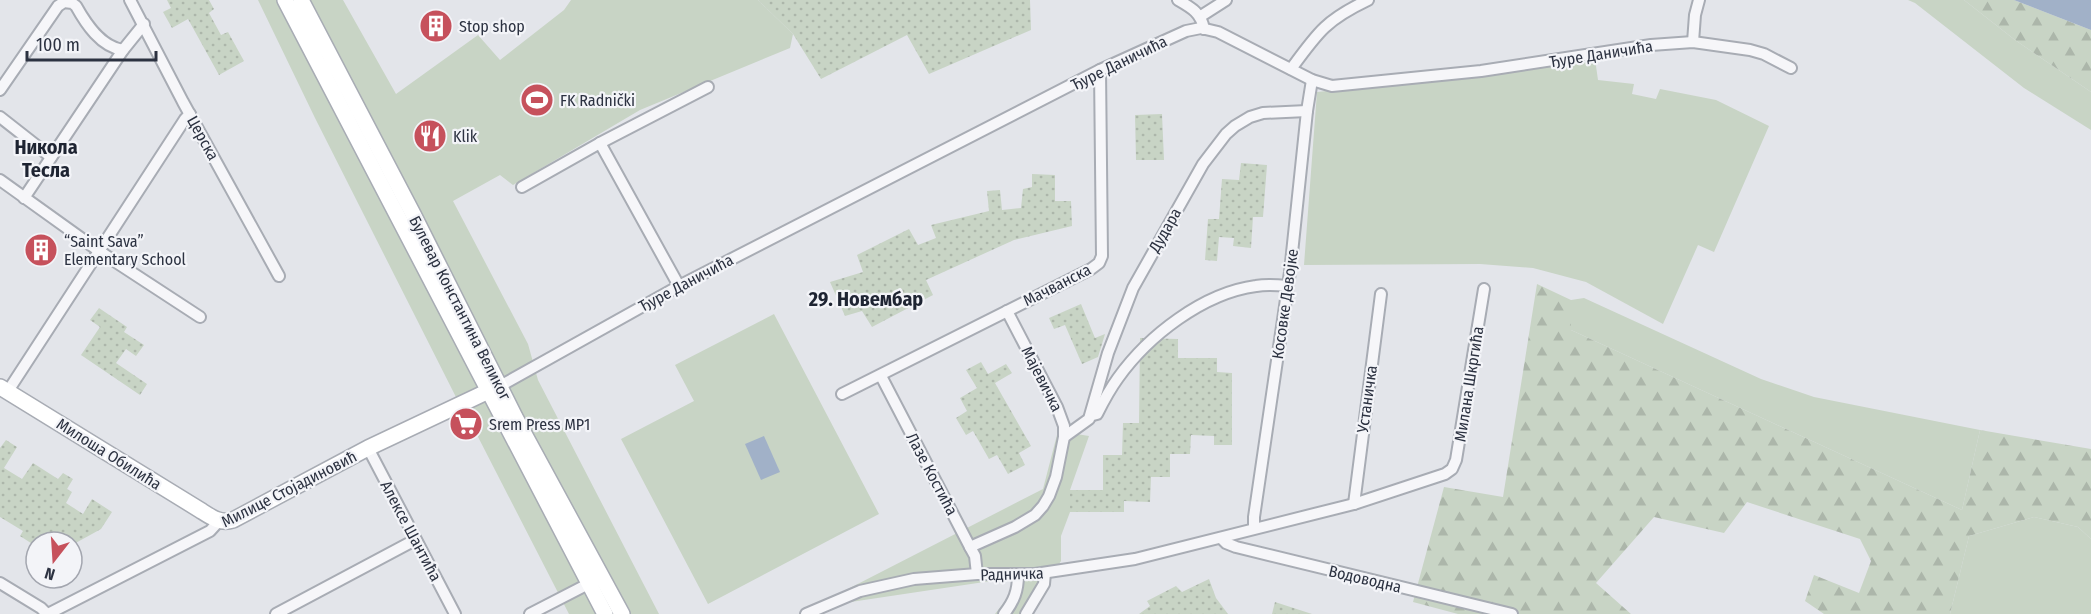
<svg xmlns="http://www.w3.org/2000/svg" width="2091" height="614" font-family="'Fira Sans Condensed',sans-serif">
  <defs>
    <pattern id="forest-firs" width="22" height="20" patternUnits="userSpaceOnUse" patternTransform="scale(1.5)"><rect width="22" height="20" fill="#c8d4c5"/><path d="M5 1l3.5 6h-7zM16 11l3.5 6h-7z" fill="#acb6aa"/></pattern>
    <pattern id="garden-dots" width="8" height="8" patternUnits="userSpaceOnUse" patternTransform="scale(1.5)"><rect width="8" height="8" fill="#c8d4c5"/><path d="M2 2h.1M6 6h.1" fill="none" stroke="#acb6aa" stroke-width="1.8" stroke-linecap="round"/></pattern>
  </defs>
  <rect width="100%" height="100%" fill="#e3e5ea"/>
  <g fill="#c8d4c5">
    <path d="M258 0H343L396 94 478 35 500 60 564 10 571 0H758L793 34 790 48 640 110 513 185 500 175 453 201 528 344 538 380 659 614H569L475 431 461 407 315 118Z"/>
    <path d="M1908 0H1964L2015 40 2091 92V130L2024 88 1915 3Z"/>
    <path d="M1595 59 1598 80 1634 84 1632 94 1656 99 1660 89 1716 100 1769 126 1714 252 1698 245 1663 324 1586 282 1533 268 1480 264 1304 265 1317 92 1450 79Z"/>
    <path d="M1584 298 1761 379 1814 397 1980 430 1962 510 1571 330V300Z"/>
    <path d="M774 314 879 514 708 604 621 439 694 401 675 365Z"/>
    <path d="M1058 431 1089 436 1070 490V512L1061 536V561L1027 614H995L1011 593V578L844 603V591L1043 489Z"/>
    <path d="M2034 517 2078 527 2091 539V614H1950L1969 536Z"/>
  </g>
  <g fill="url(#forest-firs)">
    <path d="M1964 0H2014L2091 30V92L2015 40Z"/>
    <path d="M1537 284 1571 300V330L1962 510 1980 430 2091 449V539L2078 527 2034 517 1969 536 1950 614H1824L1805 601 1814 575 1859 593 1871 561 1860 539 1747 502 1724 533 1654 517 1596 583 1631 614H1458L1413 602 1444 487 1503 497Z"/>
  </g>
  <g fill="url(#garden-dots)">
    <path d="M167 0H209L214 9 209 13 221 35 228 32 244 61 219 75 188 19 172 28 163 12 171 8Z"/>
    <path d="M758 0H1030L1031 30 929 74 907 35 821 79 793 34Z"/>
    <path d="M1162 114 1164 160H1136L1135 115Z"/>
    <path d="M1241 163 1267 165 1263 217H1253L1251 248 1233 246 1234 238 1219 237 1217 261 1205 260 1208 219H1219L1222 179 1239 180Z"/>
    <path d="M1032 174 1055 175V201H1071L1072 226 1014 240 926 280 933 295 872 327 862 311 845 316 830 282 863 272 857 255 909 229 918 245 936 238 931 225 989 211 987 191 1000 190 1002 210 1021 208 1023 189 1032 187Z"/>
    <path d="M1081 304 1095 338 1105 334 1098 357 1082 364 1065 325 1054 329 1049 318Z"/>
    <path d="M99 308 127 327 124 332 144 345 136 356 126 349 116 363 147 384 140 395 81 355 100 327 90 320Z"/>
    <path d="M1140 338 1178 339V358H1217V372L1232 373V445H1214V436L1191 435 1190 454H1170V477H1151L1150 502 1124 501V512H1070V490H1103V455H1122L1123 423H1139Z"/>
    <path d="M981 362 988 374 1006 364 1012 373 995 383 1031 446 1019 453 1025 465 1008 474 997 455 989 459 973 431 966 435 956 418 967 411 960 398 977 388 966 370Z"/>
    <path d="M6 440 17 447 4 468 22 479 33 463 58 479 63 473 73 479 67 489 72 492 66 503 83 514 92 499 112 512 101 529 72 545V542H49L40 537 34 545 20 536 23 531 0 517V448Z"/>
    <path d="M1209 579 1216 598 1228 614H1139L1150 606 1147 601 1176 586 1182 592Z"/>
    <path d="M1275 602 1312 614H1272Z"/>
  </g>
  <g fill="#a1b1c8">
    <path d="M2014 0H2091V30Z"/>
    <path d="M764 436 780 472 761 480 745 444Z"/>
  </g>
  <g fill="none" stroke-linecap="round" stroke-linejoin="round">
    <defs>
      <g id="street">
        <path d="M130 0 183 102 279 276"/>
        <path d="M1178 0C1192 8 1201 13 1204 29"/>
        <path d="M1201 16 1226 0"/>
        <path d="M1693 42 1695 15 1699 0"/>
        <path d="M1291 69C1318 32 1326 20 1368 0"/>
        <path d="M0 90 58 6 64 2 72 3 76 6C86 24 101 47 123 50"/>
        <path d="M0 117 51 157"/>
        <path d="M600 143 679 286"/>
        <path d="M0 180 99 251 200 317"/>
        <path d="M522 187 600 143 708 87"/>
        <path d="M24 198 123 50 144 24"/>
        <path d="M881 376 970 547 975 556 977 574"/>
        <path d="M500 386 679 286 1100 70 1186 31 1201 28 1218 32 1312 80 1332 86 1481 71 1651 45 1693 42 1750 50 1764 54 1791 68"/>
        <path d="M8 391 185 119 190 114"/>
        <path d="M842 394 1091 269 1099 263 1102 256 1100 70"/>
        <path d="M1093 415 1097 414C1103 402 1110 389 1118 378 1148 336 1203 293 1256 286 1267 284 1277 285 1288 286"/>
        <path d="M1064 437 1089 419 1108 353 1133 288 1203 164 1226 134 1235 126 1250 117 1263 113 1307 111"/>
        <path d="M368 448 455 614"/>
        <path d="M1354 504 1381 294"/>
        <path d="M1254 528V517L1290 272 1307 111 1312 80"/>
        <path d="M1221 538 1226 543 1236 547 1512 614"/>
        <path d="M970 547 1015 527 1035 515 1043 506 1049 496 1056 477 1064 437V426L1057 407 1007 311"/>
        <path d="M0 583 41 608 47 614"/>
        <path d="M48 614 210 531 219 521"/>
        <path d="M276 614 415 540"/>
        <path d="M530 614 594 581"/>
        <path d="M806 614 860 591 914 579 977 574H1035L1135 559 1354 504 1445 474 1452 469 1456 460 1484 289"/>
        <path d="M1004 614C1014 601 1018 591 1018 575"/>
        <path d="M1026 614 1044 584 1045 573"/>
      </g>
      <g id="secondary">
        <path d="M285 0 605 614"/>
        <path d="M301 0 413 214 515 417 622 614"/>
        <path d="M0 387 200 510C211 517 220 524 233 520L368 448 497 387"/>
      </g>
    </defs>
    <use href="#street" stroke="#a8acb4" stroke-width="14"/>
    <use href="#secondary" stroke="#a8acb4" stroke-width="18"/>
    <use href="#street" stroke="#f6f6f9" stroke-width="10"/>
    <use href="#secondary" stroke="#fff" stroke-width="15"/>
  </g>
  <defs>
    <symbol id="building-disc" viewBox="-11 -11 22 22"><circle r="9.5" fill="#c6515c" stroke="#f3f4f8"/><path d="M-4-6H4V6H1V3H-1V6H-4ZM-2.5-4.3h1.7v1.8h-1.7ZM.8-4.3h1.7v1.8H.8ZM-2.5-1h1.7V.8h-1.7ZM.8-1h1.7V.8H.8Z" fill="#fff"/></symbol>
    <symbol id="stadium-disc" viewBox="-11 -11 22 22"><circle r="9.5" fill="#c6515c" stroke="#f3f4f8"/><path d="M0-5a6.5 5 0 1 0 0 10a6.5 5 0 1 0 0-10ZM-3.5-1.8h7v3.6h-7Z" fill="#fff"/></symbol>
    <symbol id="restaurant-disc" viewBox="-11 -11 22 22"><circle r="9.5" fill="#c6515c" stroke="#f3f4f8"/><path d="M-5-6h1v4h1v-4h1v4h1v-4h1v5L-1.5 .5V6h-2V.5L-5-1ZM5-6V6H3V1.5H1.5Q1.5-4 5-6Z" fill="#fff"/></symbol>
    <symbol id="supermarket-disc" viewBox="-11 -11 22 22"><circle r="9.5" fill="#c6515c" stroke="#f3f4f8"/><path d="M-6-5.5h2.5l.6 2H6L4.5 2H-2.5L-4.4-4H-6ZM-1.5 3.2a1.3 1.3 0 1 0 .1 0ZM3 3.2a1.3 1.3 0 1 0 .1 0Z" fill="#fff"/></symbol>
  </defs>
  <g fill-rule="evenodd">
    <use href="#building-disc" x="417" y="7" width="38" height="38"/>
    <use href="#stadium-disc" x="518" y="81" width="38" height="38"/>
    <use href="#restaurant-disc" x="411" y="117" width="38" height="38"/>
    <use href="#building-disc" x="22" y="231" width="38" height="38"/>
    <use href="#supermarket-disc" x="447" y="405" width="38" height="38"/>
  </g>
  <g text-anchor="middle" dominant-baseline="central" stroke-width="4.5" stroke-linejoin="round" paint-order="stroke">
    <g font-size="16" fill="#2c3241" stroke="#f3f4f8" text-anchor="start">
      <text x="459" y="26">Stop shop</text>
      <text x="560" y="100">FK Radnički</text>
      <text x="453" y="136">Klik</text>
      <text x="64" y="241">“Saint Sava”<tspan x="64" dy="18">Elementary School</tspan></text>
      <text x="489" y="424">Srem Press MP1</text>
    </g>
    <g font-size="16" fill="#2c3241" stroke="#f3f4f8">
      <text transform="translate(1601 54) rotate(-9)">Ђуре Даничића</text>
      <text transform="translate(1119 63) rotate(-26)">Ђуре Даничића</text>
      <text transform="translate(203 138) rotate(61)">Церска</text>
      <text transform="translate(1165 230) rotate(-60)">Дудара</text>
      <text transform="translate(686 283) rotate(-28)">Ђуре Даничића</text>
      <text transform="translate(1057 285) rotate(-27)">Мачванска</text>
      <text transform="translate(1285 304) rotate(-82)">Косовке Девојке</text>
      <text transform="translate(460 308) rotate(63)">Булевар Константина Великог</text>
      <text transform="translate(1042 379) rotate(63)">Мајевичка</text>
      <text transform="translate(1469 384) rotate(-81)">Милана Шкргића</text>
      <text transform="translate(1367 399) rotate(-82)">Устаничка</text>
      <text transform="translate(109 454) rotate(32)">Милоша Обилића</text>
      <text transform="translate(932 474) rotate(62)">Лазе Костића</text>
      <text transform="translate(289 489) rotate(-27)">Милице Стојадиновић</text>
      <text transform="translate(411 531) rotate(62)">Алексе Шантића</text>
      <text transform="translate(1012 574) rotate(-2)">Радничка</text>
      <text transform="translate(1365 579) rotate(13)">Водоводна</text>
    </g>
    <g font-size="20" font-weight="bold" fill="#1e2432" stroke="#f3f4f8">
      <text x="46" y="147">Никола<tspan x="46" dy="23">Тесла</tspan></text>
      <text x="866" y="299">29. Новембар</text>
    </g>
  </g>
  <g transform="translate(54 560) rotate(197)"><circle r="28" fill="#f3f4f8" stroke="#a3a6af" stroke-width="1.5"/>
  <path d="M0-4.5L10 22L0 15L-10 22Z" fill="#c6515c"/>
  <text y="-9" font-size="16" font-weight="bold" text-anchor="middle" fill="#2c3241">N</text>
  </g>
  <path d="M27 51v9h129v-9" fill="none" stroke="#2c3241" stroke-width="3"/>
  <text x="36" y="51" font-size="18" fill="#2c3241" stroke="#f3f4f8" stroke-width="4.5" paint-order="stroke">100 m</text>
</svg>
